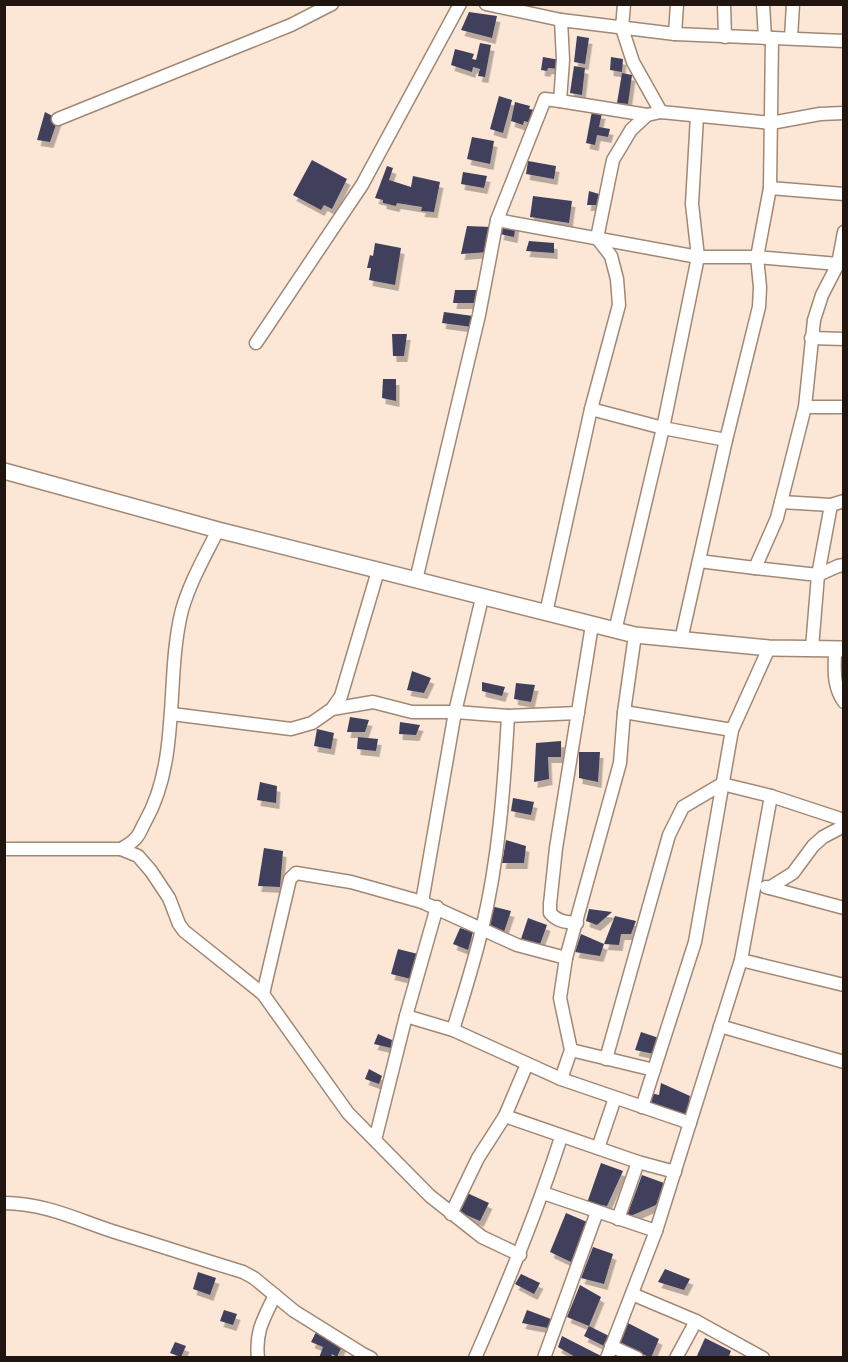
<svg xmlns="http://www.w3.org/2000/svg" width="848" height="1362" font-family="'Roboto Condensed',sans-serif">
  <defs>
    <filter id="shadow"><feDropShadow dx="3.5" dy="6" stdDeviation="0" flood-color="#0004"/></filter>
  </defs>
  <rect width="100%" height="100%" fill="#fce7d6"/>
  <g fill="#40405d" filter="url(#shadow)">
    <path d="M469 12 497 16 492 38 461 30Z"/>
    <path d="M577 36 589 38 585 64 574 62Z"/>
    <path d="M480 43 491 45 485 77 478 76 480 69 473 67 472 72 451 65 455 49 474 54 472 59 476 60Z"/>
    <path d="M543 57 560 60 559 69 548 68 547 71 541 70Z"/>
    <path d="M611 57 623 59 622 72 610 70Z"/>
    <path d="M574 66 585 68 582 95 570 93Z"/>
    <path d="M622 73 632 75 628 104 617 103Z"/>
    <path d="M499 96 512 100 503 133 490 129Z"/>
    <path d="M515 102 530 106 529 109 535 110 532 123 524 121 523 125 511 121Z"/>
    <path d="M592 111 602 113 599 127 610 129 608 137 597 135 595 145 586 143Z"/>
    <path d="M45 112 58 119 50 142 37 140Z"/>
    <path d="M472 137 494 141 490 164 467 159Z"/>
    <path d="M312 160 347 179 332 209 324 205 321 210 293 195Z"/>
    <path d="M528 161 556 166 554 179 526 174Z"/>
    <path d="M387 166 393 168 389 180 411 187 413 176 440 182 434 212 421 211 422 207 397 203 396 206 383 203V200L375 198Z"/>
    <path d="M463 172 487 176 484 188 461 184Z"/>
    <path d="M589 191 599 194 597 205H587Z"/>
    <path d="M533 196 572 201 569 223 530 217Z"/>
    <path d="M503 221 516 223 514 237 500 234Z"/>
    <path d="M467 226 491 227 488 252 461 254Z"/>
    <path d="M529 241 554 243V253L526 251Z"/>
    <path d="M375 243 401 248 395 285 369 280 371 268H367L370 255 373 256Z"/>
    <path d="M455 290H480L479 303H453Z"/>
    <path d="M444 312 473 316 472 327 442 323Z"/>
    <path d="M392 334H407L404 356H393Z"/>
    <path d="M383 379H396V401L382 398Z"/>
    <path d="M412 671 431 678 424 693 407 690Z"/>
    <path d="M482 682 505 687 502 696 482 691Z"/>
    <path d="M516 683 535 685 531 702 514 699Z"/>
    <path d="M350 717 369 720 365 732H347Z"/>
    <path d="M400 722 420 725 416 735 399 734Z"/>
    <path d="M317 729 334 733 331 749 314 746Z"/>
    <path d="M358 737 378 739 376 751 357 749Z"/>
    <path d="M561 741V757H548L549 779 534 782 536 743Z"/>
    <path d="M579 752H600L598 782 579 778Z"/>
    <path d="M260 782 277 786 276 803 257 800Z"/>
    <path d="M513 798 534 802 531 815 511 811Z"/>
    <path d="M506 840 526 846 524 863H502Z"/>
    <path d="M264 848 283 851 280 887 258 886Z"/>
    <path d="M491 906 511 911 504 932 489 928Z"/>
    <path d="M589 909 612 912 597 925 586 921Z"/>
    <path d="M615 916 636 921 631 934H621L619 945 604 944Z"/>
    <path d="M528 918 547 925 539 947 520 942Z"/>
    <path d="M460 928 473 932 468 950 453 944Z"/>
    <path d="M581 934 604 944 600 956 575 952Z"/>
    <path d="M398 949 418 954 411 979 391 974Z"/>
    <path d="M641 1032 659 1038 654 1054 635 1050Z"/>
    <path d="M378 1034 392 1040 391 1048 374 1044Z"/>
    <path d="M369 1069 382 1076 379 1084 365 1079Z"/>
    <path d="M661 1083 690 1096 686 1117 647 1102 651 1093 659 1095Z"/>
    <path d="M601 1163 623 1171 607 1206 587 1203Z"/>
    <path d="M642 1175 664 1183 656 1205 626 1218Z"/>
    <path d="M465 1192 489 1203 480 1221 457 1211Z"/>
    <path d="M566 1213 587 1222 571 1262 550 1252Z"/>
    <path d="M593 1247 613 1254 604 1284 581 1278Z"/>
    <path d="M665 1269 690 1279 684 1290 658 1282Z"/>
    <path d="M198 1272 216 1278 210 1295 193 1289Z"/>
    <path d="M521 1274 540 1283 534 1294 515 1284Z"/>
    <path d="M580 1285 601 1297 589 1326 567 1317Z"/>
    <path d="M224 1310 237 1314 233 1325 220 1321Z"/>
    <path d="M527 1310 551 1319 548 1328 522 1323Z"/>
    <path d="M626 1322 659 1339 651 1358 617 1342Z"/>
    <path d="M589 1326 609 1336 604 1346 584 1336Z"/>
    <path d="M316 1332 343 1344 337 1357 332 1354 331 1358H319L323 1347 311 1342Z"/>
    <path d="M562 1336 605 1358H577L558 1347Z"/>
    <path d="M705 1338 731 1351 728 1358H696Z"/>
    <path d="M175 1342 186 1346 181 1357 170 1353Z"/>
  </g>
  <g fill="none" stroke-linecap="round" stroke-linejoin="round">
    <defs>
      <g id="minor">
        <path d="M486 4 561 20 675 34 844 41"/>
        <path d="M624 4 622 28 633 62 661 112"/>
        <path d="M724 4 725 37"/>
        <path d="M763 4 765 38"/>
        <path d="M675 34 677 4"/>
        <path d="M791 38 793 4"/>
        <path d="M560 101 647 115"/>
        <path d="M58 119 291 25 332 4"/>
        <path d="M770 188 844 194"/>
        <path d="M497 220 698 257H757L838 264 844 232"/>
        <path d="M597 238 613 160 631 130 647 115 661 112 771 123 820 114 844 113"/>
        <path d="M811 338 844 339"/>
        <path d="M256 343 362 185 460 4"/>
        <path d="M805 407H844"/>
        <path d="M591 409 663 428 726 440"/>
        <path d="M781 502 831 505 818 575 838 566 844 565"/>
        <path d="M831 505 844 501"/>
        <path d="M699 561 755 568 777 518 781 502 805 407 814 320 822 295 838 264H844"/>
        <path d="M755 568 818 575 812 648"/>
        <path d="M416 580 479 315 497 220 545 99 560 101 563 60 561 20"/>
        <path d="M546 613 591 409 619 305 617 279 611 256 597 238"/>
        <path d="M615 631 663 428 698 257 692 204 697 116"/>
        <path d="M681 640 726 440 759 307 760 287 757 257 770 188 772 38"/>
        <path d="M835 648C835 668 832 685 844 702"/>
        <path d="M332 709 373 702 412 712H455L508 716 578 713"/>
        <path d="M624 712 732 730"/>
        <path d="M172 714 291 729 312 723 332 709 341 696 378 571"/>
        <path d="M4 849H121C126 846 132 843 136 838 140 834 142 827 145 822 181 759 165 677 182 610 190 582 205 556 218 530"/>
        <path d="M121 849 138 856 151 871 169 898 179 924 184 931 263 994 348 1113 430 1196 482 1237 520 1255"/>
        <path d="M766 887 844 908"/>
        <path d="M769 888 793 873 813 846 823 837 844 826"/>
        <path d="M422 902 455 712 482 598"/>
        <path d="M577 923C566 922 558 922 550 913V904L556 848 592 625"/>
        <path d="M741 960 844 985"/>
        <path d="M263 994 290 879 296 873 351 882 422 902 517 945 566 958"/>
        <path d="M406 1016 453 1030 561 1079 690 1123"/>
        <path d="M720 1026 844 1062"/>
        <path d="M453 1030C463 997 474 963 482 929 499 859 504 787 508 716"/>
        <path d="M571 1050 654 1070"/>
        <path d="M606 1059 669 835 683 807 722 784 771 796 844 820"/>
        <path d="M561 1079 571 1050 560 998 566 958 620 763 624 712 635 635"/>
        <path d="M642 1107 695 942 732 730 769 648"/>
        <path d="M505 1116 638 1162 675 1172"/>
        <path d="M375 1140 406 1016 437 907"/>
        <path d="M598 1148 615 1098"/>
        <path d="M543 1193 656 1231"/>
        <path d="M4 1203C48 1204 75 1219 115 1232 158 1245 200 1259 243 1272L254 1278 294 1311 363 1354 371 1358"/>
        <path d="M451 1214 478 1158 505 1116 527 1064"/>
        <path d="M618 1219 638 1162"/>
        <path d="M632 1294 696 1321 763 1358"/>
        <path d="M611 1346 637 1358"/>
        <path d="M258 1358C255 1331 264 1318 275 1295"/>
        <path d="M475 1358C507 1285 537 1213 561 1137"/>
        <path d="M544 1358 597 1212"/>
        <path d="M607 1358 656 1231 741 960 771 796"/>
        <path d="M676 1358 696 1321"/>
      </g>
      <path id="tertiary" d="M4 471 218 530 635 635 769 648 844 649"/>
    </defs>
    <use href="#minor" stroke="#a18875" stroke-width="15"/>
    <use href="#tertiary" stroke="#a18875" stroke-width="18"/>
    <use href="#minor" stroke="#fff" stroke-width="12"/>
    <use href="#tertiary" stroke="#fff" stroke-width="15"/>
  </g>
  <rect width="848" height="1362" fill="none" stroke="#20160f" stroke-width="12"/>
</svg>
